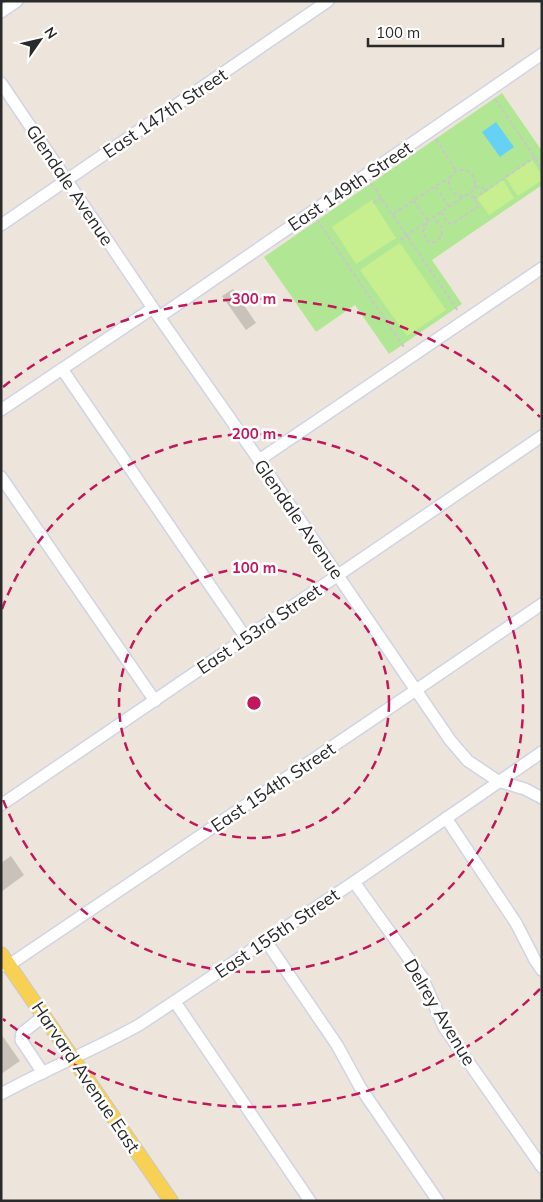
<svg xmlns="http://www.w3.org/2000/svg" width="543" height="1202" font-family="Mulish,sans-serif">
  <rect width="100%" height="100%" fill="#ede5db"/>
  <path fill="#b1e794" d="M502 93 542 151V185L432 260 462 304 389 354 355 305 316 332 264 257Z"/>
  <g fill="#c7ef8f">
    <path d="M532 160 542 175V180L518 196 506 178Z"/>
    <path d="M503 180 514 198 489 215 477 198Z"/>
    <path d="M372 200 396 238 356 264 332 227Z"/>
    <path d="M400 243 446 310 407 336 360 270Z"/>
  </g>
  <path fill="#67d1f5" d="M496 122 514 147 500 157 482 132Z"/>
  <g fill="#c8c2ba">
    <path d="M233 289 256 323 246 330 222 296Z"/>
    <path d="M11 856 24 875 1 892V863Z"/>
    <path d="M1 1034 20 1061 1 1074Z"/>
  </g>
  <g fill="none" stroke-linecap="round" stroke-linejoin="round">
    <defs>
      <g id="minor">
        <path d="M1 12 17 1"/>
        <path d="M1 83 159 317 259 460 450 740 468 761 498 781 525 789 542 798"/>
        <path d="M1 225 328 1"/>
        <path d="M159 317 542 54"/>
        <path d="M62 369 246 638"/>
        <path d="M1 410 153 308"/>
        <path d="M259 460 542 268"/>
        <path d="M1 477 155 701"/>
        <path d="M1 805 542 436"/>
        <path d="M446 818 516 923 535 960 542 970"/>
        <path d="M354 882 422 977 444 1027 542 1167"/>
        <path d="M266 941 337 1045 360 1087 438 1201"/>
        <path d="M2 966 9 965 416 690 542 604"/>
        <path d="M175 1002 310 1201"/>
        <path d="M43 1073 21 1040 22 1033 44 1016"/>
        <path d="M1 1094C46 1069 94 1050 139 1025L354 882 542 752"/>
      </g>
      <path id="major" d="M1 954 171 1201"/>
    </defs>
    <use href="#minor" stroke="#d0d4e4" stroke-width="14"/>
    <use href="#major" stroke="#c8c8c8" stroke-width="16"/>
    <g stroke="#c8c8c8" stroke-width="2" stroke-dasharray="4 2.5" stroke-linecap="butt">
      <path d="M495 99 542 168"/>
      <path d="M436 139 456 171"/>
      <circle cx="462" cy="183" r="13"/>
      <path d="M371 183 458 311"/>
      <path d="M436 187 449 207"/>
      <path d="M475 187 488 189"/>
      <path d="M474 199 535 157"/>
      <path d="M414 201 428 221 423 231 426 239 431 243 437 241 442 236V229L434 217"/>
      <path d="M373 203 381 198"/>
      <path d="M441 212 448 223 452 224 479 206 470 193"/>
      <path d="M393 214 450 177"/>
      <path d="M317 220 404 347"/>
      <path d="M400 240 463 197"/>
    </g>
    <use href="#minor" stroke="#fff" stroke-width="11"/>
    <use href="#major" stroke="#f8d054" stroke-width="14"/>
  </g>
  <g fill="none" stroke="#c2185b" stroke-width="2.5" stroke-dasharray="9 6">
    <circle cx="254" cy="703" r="135"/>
    <path d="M2 609A269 269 0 1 1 2 797"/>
    <path d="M540 989A404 404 0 0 1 3 1019M3 387A404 404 0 0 1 540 417"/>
  </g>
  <g text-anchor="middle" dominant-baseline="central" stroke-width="5" stroke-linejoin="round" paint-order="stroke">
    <g font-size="18" fill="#2a2a2a" stroke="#fff">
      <text transform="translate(165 113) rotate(-34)">East 147th Street</text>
      <text transform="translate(70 185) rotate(56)">Glendale Avenue</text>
      <text transform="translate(350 186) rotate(-34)">East 149th Street</text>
      <text transform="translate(299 519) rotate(55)">Glendale Avenue</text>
      <text transform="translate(259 629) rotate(-34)">East 153rd Street</text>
      <text transform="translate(273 787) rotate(-34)">East 154th Street</text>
      <text transform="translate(277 933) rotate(-34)">East 155th Street</text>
      <text transform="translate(440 1012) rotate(59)">Delrey Avenue</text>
      <text transform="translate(86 1077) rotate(56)">Harvard Avenue East</text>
    </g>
  </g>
  <circle cx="254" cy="703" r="8" fill="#c2185b" stroke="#fff" stroke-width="2.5"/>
  <g font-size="15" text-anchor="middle" font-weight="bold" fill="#c2185b" stroke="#fff" stroke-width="5" stroke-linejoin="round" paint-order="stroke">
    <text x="254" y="304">300 m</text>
    <text x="254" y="439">200 m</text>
    <text x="254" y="573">100 m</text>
  </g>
  <rect width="543" height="1202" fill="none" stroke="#2a2a2a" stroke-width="5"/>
  <g transform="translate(40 40) rotate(56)" stroke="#ffffff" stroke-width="4" paint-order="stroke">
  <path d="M0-4L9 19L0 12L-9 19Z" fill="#2a2a2a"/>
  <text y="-8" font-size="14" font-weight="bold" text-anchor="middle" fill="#2a2a2a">N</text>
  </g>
  <path d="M368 38v8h135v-8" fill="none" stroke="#2a2a2a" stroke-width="2.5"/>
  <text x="376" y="38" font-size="15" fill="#2a2a2a" stroke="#ffffff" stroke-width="4" paint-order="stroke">100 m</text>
</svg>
